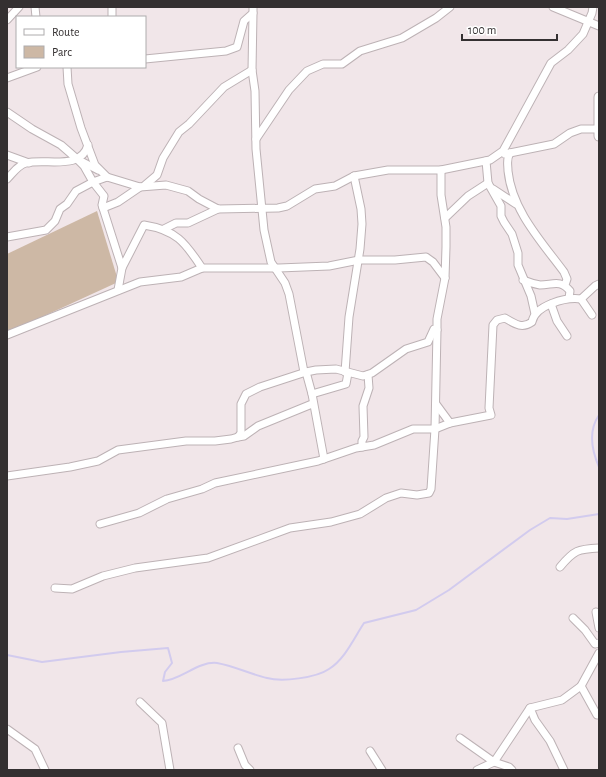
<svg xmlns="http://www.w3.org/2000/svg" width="606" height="777" font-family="'Alegreya Sans',sans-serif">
  <rect width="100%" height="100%" fill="#f1e6e9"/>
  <path fill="#cdb8a5" d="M97 211 117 277 116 283 7 333V254Z"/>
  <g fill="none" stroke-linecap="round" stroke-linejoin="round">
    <g stroke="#d2cbee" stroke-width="2">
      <path d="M599 415C588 431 592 451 599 467"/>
      <path d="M7 655 42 662 121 652 168 648 172 663 165 672 163 681C181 680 198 661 217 663 234 666 250 674 267 678 282 682 316 678 329 669 345 659 354 638 364 623L416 610 449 590 530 530 550 518 567 519 599 514"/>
    </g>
    <defs>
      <g id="minor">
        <path d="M35 7 36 17"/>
        <path d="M553 7 599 26"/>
        <path d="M253 13 252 70 255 91 256 149 264 230 271 262 285 283 289 294 304 372"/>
        <path d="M112 17V7"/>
        <path d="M7 20 19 7"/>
        <path d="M145 59 226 51 237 47 244 21 253 13V7"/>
        <path d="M67 67 68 84 81 128 95 165 107 177"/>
        <path d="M7 78 37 67"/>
        <path d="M7 112 32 129 61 145 77 159 98 170"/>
        <path d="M256 139 289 90 307 71 323 64H342L360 51 402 38 436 18 450 7"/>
        <path d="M510 153C506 159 508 164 508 171 512 210 541 241 564 272L567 279 565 285"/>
        <path d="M505 154 554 144 570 133 581 129H598"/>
        <path d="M7 155 29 163"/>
        <path d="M77 159 84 166 93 182 104 196 102 205 122 268 144 225C176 230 185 242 202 268H279L329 266 359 260H395L426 257 433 262 445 278"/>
        <path d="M486 161 488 183 501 206V216L504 222 512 234 518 253V265L531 296 535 314"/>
        <path d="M7 179C13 173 18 165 26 163 46 158 81 171 88 145"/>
        <path d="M144 186 157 175 163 158 179 132 189 124 224 87 252 70"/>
        <path d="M493 189 516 204"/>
        <path d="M103 208 118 202 140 187"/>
        <path d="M445 218 468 196 488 183"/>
        <path d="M164 229 176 223H188L218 209"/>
        <path d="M7 237 46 230 55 221 60 209 67 204 76 191 93 182 107 177 140 187 166 185 188 191 199 199 218 209 278 208 287 206 315 189 335 186 354 176 388 170H441L490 160 503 151 551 63 568 50 583 34 592 13 593 7"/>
        <path d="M523 280C528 282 534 284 540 285 553 285 560 279 570 291L569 298"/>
        <path d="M118 290 122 268"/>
        <path d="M581 299 592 315"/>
        <path d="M551 304 557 321 567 336"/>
        <path d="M7 335 140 282 181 277 202 268"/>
        <path d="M306 372 312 394 324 459"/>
        <path d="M345 372 349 317 360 249 362 224 361 209 354 176"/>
        <path d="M312 394 346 384 348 373"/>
        <path d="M436 404 450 423"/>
        <path d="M238 437 244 436 258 426 312 404"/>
        <path d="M362 447V441L364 437 363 406 369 388 368 375"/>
        <path d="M7 476 70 467 98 461 118 450 186 441H215L231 439 238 437 241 433V404L246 394 260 387 306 372 316 370 336 369 363 376 372 373 406 349 428 342 434 329 437 330V319L445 278 446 247V227L441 195V170"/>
        <path d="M100 524 139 513 167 499 202 489 215 483 318 461 356 448 374 445 413 429H435L450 423 491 415 489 408 493 325 497 320 505 318C515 324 522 329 532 322 535 305 566 297 581 299L595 286 599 284"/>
        <path d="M560 567C574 550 578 549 599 548"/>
        <path d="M55 588 72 589 103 576 135 568 208 558 290 528 331 522 360 514 386 498 401 493 417 495 429 493 431 489 435 429 437 330"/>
        <path d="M596 612 599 628"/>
        <path d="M573 618 585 630 595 644 599 643"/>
        <path d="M581 686 597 715H599"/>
        <path d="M140 702 162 723 170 770"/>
        <path d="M530 708 535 720 550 741 564 770"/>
        <path d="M7 729 35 749 45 770"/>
        <path d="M460 738 494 762 509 767 512 770"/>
        <path d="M238 748 245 765 250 770"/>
        <path d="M370 751 382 770"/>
        <path d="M477 770 494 762 530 708 562 700 581 686 599 653"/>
      </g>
      <path id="major" d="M599 97V136"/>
    </defs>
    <use href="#minor" stroke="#bdb2b5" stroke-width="9"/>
    <use href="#major" stroke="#bdb2b5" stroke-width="11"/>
    <use href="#minor" stroke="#fff" stroke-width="7"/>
    <use href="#major" stroke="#fff" stroke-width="9"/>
  </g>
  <rect width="606" height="777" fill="none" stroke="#343031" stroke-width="16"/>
  <rect x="16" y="16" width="130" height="52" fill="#ffffff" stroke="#aeacad"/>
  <rect x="24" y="29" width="20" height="6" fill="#ffffff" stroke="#aeacad"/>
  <text x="52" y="36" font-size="12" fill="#343031">Route</text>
  <rect x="24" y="46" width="20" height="12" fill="#cdb8a5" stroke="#aeacad"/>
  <text x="52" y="56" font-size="12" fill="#343031">Parc</text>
  <path d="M462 34v6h95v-6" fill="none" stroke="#343031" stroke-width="2"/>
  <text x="468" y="34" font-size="12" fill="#343031" stroke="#ffffff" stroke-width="3" paint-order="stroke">100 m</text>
</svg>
